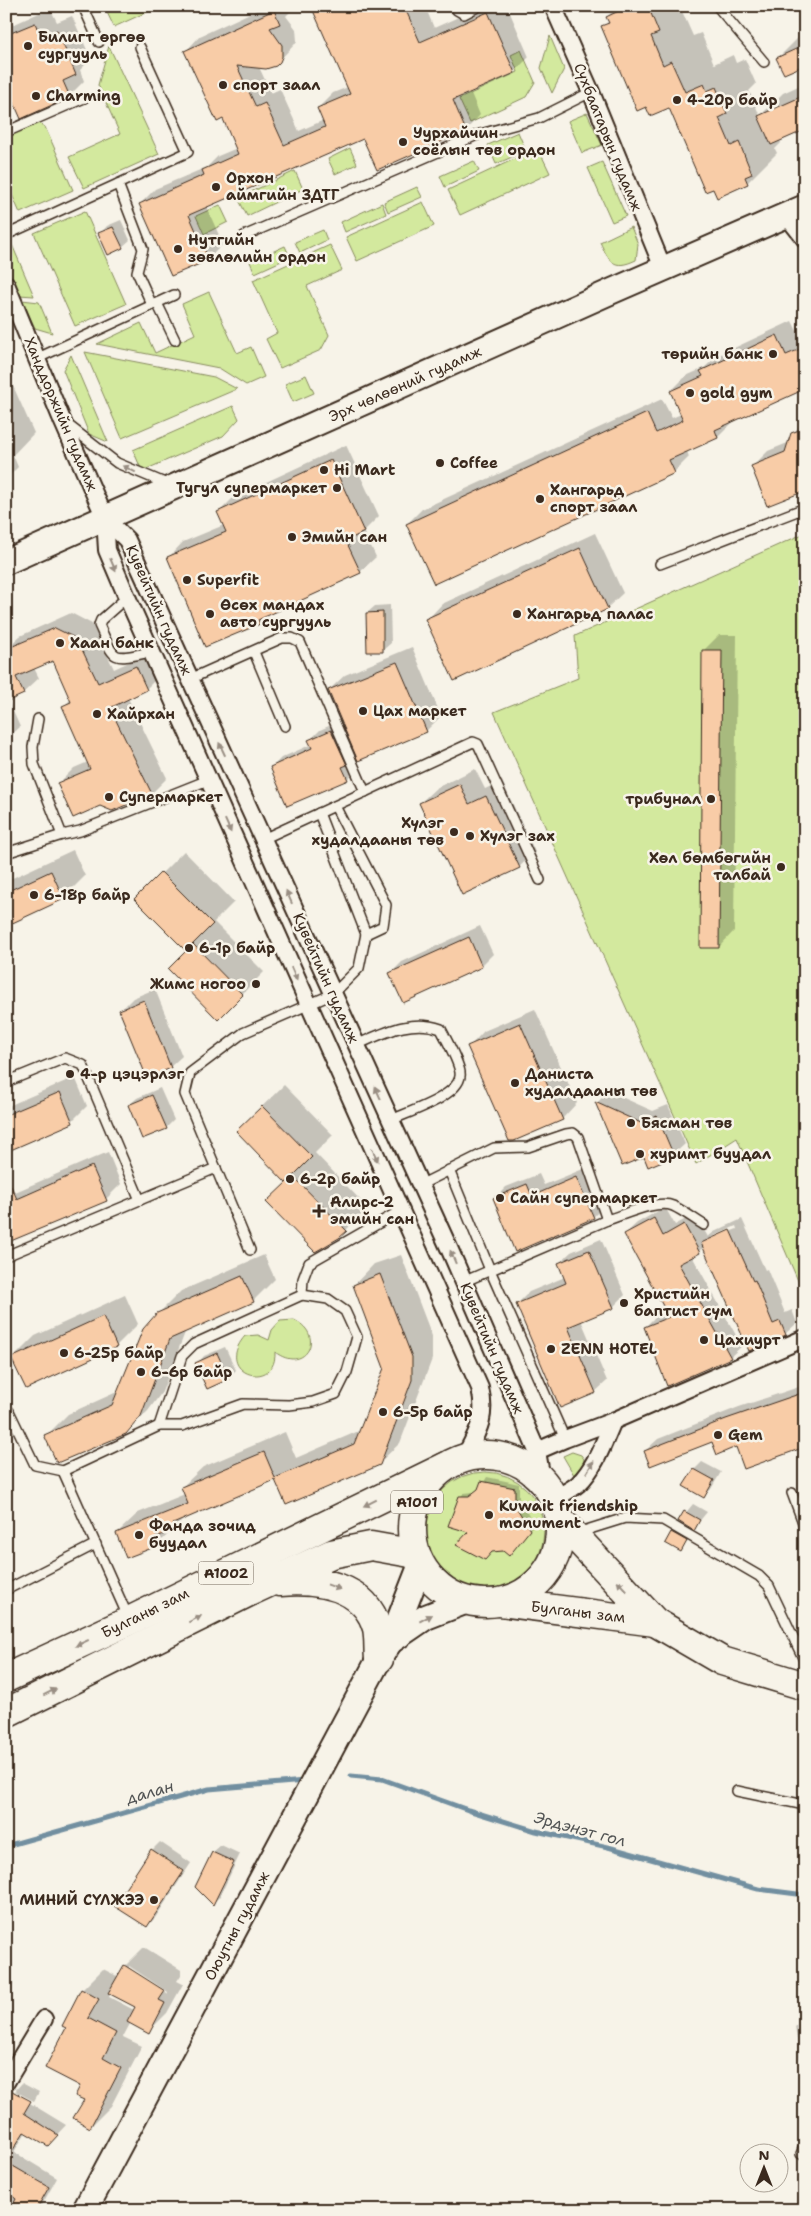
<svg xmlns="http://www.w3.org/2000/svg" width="811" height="2216" font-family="'Shantell Sans',sans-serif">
  <rect width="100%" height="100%" fill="#f7f3e8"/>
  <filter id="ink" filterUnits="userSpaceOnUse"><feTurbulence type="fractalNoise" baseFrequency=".02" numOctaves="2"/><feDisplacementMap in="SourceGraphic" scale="10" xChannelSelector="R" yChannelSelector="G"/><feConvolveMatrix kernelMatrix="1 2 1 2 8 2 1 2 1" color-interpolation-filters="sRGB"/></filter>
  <g filter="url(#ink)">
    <g fill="#d3e99e" stroke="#878a5e">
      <path d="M104 6H160L114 27Z"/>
      <path d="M550 36 564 69 552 93 541 68Z"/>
      <path d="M109 46 159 154 84 188 69 157 120 134 98 85Z"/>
      <path d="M521 50 535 82 526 97 470 123 459 99 518 72 511 55Z"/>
      <path d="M587 113 602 145 582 153 568 121Z"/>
      <path d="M37 122 45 127 73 190 20 213 6 181V134Z"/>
      <path d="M518 132 526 151 496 164 488 145Z"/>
      <path d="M350 148 357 164 335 174 328 159Z"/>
      <path d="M538 148 550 173 460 215 448 190Z"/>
      <path d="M474 161 479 171 445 187 440 176Z"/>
      <path d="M602 162 626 216 612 222 588 168Z"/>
      <path d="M295 171 303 189 247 216 238 198Z"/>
      <path d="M417 187 422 197 388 212 384 202Z"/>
      <path d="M423 202 434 226 357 261 346 237Z"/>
      <path d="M382 203 386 214 345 232 341 222Z"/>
      <path d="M220 205 228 222 204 234 196 216Z"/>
      <path d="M85 211 126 304 75 326 34 233Z"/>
      <path d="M631 227 638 244 636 260C613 271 609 261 600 242Z"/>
      <path d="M323 230 327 240 300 253 295 242Z"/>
      <path d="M10 240 34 296 19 295C11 276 1 260 10 240Z"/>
      <path d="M330 245 342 270 307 286 329 335 321 350 280 368 266 339 277 333 253 280Z"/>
      <path d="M285 246 290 257 255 273 250 262Z"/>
      <path d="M209 292 237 353 251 347 264 377 246 385 219 368 97 344 141 323 155 353 195 334 182 304Z"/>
      <path d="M22 300 39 302 52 333 35 328Z"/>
      <path d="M85 352 214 377 237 389 122 438Z"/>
      <path d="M71 355 108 442 89 434 63 370Z"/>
      <path d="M306 375 314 393 293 402 285 384Z"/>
      <path d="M233 406 239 419 223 436 142 471 133 450Z"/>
      <path d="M805 533V1297L737 1138 696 1164 494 712 578 678 575 636Z"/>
      <path d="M294 1320C327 1335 305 1375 275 1352 277 1393 212 1374 245 1336L258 1335 269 1340 272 1330 280 1321Z"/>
      <path d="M572 1452 581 1455 584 1459 582 1468 574 1475 563 1456Z"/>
      <circle cx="485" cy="1531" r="59"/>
    </g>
    <g fill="#0003" fill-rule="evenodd">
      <path d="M265 6H293L294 8 286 16 296 29 297 41 294 45 275 65 259 67 271 93 280 89 299 131 324 120 318 108 333 93 348 87 313 6H425L434 28 483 6H507L529 57 514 72 470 91 480 115 466 130 364 138 206 206 223 244 208 259 140 204 155 189 207 167 218 156 237 148 224 118 186 51 200 36Z"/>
      <path d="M618 6H684L681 9 693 36 701 33 714 64 733 55 736 63 745 59 756 84 749 91 760 116 783 93 805 83V128L780 140 781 143 775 149 777 153 747 183 669 106 603 27 609 21 607 17Z"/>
      <path d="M50 8 57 22 72 16 91 59 80 70 84 81 69 96 15 101 6 105V28Z"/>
      <path d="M805 33V63L778 58 801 35Z"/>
      <path d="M121 220 130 240 122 247 100 234 107 226Z"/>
      <path d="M792 321 802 341 805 339V387L733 422 718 437 687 451 689 457 674 472 407 524 422 509 662 399 672 418 681 414 671 391 686 376 704 368 717 356Z"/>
      <path d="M6 370 34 433 13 455 18 467 6 479Z"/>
      <path d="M805 421V489L752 467 768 451 790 442 792 434Z"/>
      <path d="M346 445 379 516 364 531 376 557 360 572 267 615 259 623 168 558 183 542 224 525 218 513 234 497Z"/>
      <path d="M595 533 623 593 607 608 427 620 442 604Z"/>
      <path d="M390 605 391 643 383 650 367 613 375 606Z"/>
      <path d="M71 613 92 624 114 669 151 652 161 674 146 689 128 698 167 778 152 793 112 810 59 783 74 768 88 762 64 706 71 699 53 660 34 668 39 678 23 693 8 700 20 727 6 740V649L20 636Z"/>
      <path d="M719 635H737L734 931 719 947 704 650Z"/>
      <path d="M412 647 441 716 426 731 357 754 352 758 357 769 347 779 271 768 281 758 312 744 310 740 320 730 342 720 329 690 345 675Z"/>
      <path d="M475 769 485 789 502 781 535 852 519 867 420 803 436 788Z"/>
      <path d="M73 850 85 876 63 898 6 925V881Z"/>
      <path d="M184 851 234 902 214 922 264 972 218 1018 188 951 136 899Z"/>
      <path d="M480 926 493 954 481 966 391 973 402 962Z"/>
      <path d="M155 989 182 1056 170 1067 121 1010 133 998Z"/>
      <path d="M535 1009 577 1103 562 1119 469 1047 484 1031Z"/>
      <path d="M75 1077 87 1106 72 1121 6 1150V1107Z"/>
      <path d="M284 1085 333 1135 315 1153 368 1208 339 1237 237 1131Z"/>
      <path d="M160 1088 174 1120 166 1128 129 1105 137 1098Z"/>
      <path d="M608 1091 653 1111 668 1105 685 1144 673 1155H645L623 1164 597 1103Z"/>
      <path d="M108 1152 121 1184 106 1199 6 1242V1196Z"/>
      <path d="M588 1167 605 1206 593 1217 494 1199 506 1187 539 1174 544 1185Z"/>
      <path d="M665 1207 675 1225 695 1214 708 1237 714 1232 742 1219 765 1270 767 1269 785 1313 792 1310 797 1323 785 1334 749 1349 704 1247 692 1256 742 1346 730 1357 668 1385 645 1327 656 1316 668 1311 625 1234 637 1223ZM736 1226 737 1229 714 1238V1236Z"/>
      <path d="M601 1239 625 1295 613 1307 581 1320 607 1381 595 1392 517 1304 529 1292 565 1277 559 1263 571 1252Z"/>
      <path d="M264 1255 275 1279 253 1301 186 1330 162 1392 148 1411 125 1433 57 1462 46 1436 68 1414 119 1391 158 1314 181 1291Z"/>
      <path d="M401 1255 432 1336V1359L400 1443 379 1463 276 1479 185 1518 159 1543 117 1533 138 1513 185 1494 182 1487 203 1467 285 1432 296 1458 361 1430 385 1368 354 1285 374 1264Z"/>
      <path d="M125 1295 138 1324 116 1346 13 1358 35 1336Z"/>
      <path d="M225 1347 236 1370 228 1378 197 1364 204 1356Z"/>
      <path d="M805 1385V1446H737L713 1441 645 1451 658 1439 739 1407Z"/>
      <path d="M702 1462 721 1472 711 1489 704 1496 685 1486 695 1469Z"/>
      <path d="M487 1477 519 1484V1500L534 1524 513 1550 470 1531 460 1497 464 1493 474 1492 480 1488Z"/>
      <path d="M693 1504 707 1512 693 1529 679 1521Z"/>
      <path d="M680 1525 694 1533 681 1550 672 1533Z"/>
      <path d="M160 1842 191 1863 155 1918 147 1926 152 1850Z"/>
      <path d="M221 1845 240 1854 220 1896 213 1903 196 1887 213 1852Z"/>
      <path d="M144 1947 181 1970V1975L177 1981 183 1984 167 2013 148 2032 131 2022 123 2037 142 2046 111 2106 90 2127 68 2028 82 1990 103 1969 119 1977 125 1966ZM129 1966 168 1992 167 1994 129 1969ZM111 1993 136 2007 134 2010 109 1997Z"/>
      <path d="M6 1971H13V1985L10 1989H6Z"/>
      <path d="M805 2018V2066L801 2067 795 2026Z"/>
      <path d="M22 2083 39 2092 34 2101 15 2091V2094L66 2125 48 2144 26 2132 14 2152 57 2178 39 2210H6V2205L13 2194 6 2190V2129L14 2092Z"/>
    </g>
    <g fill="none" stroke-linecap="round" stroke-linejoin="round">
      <g stroke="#728fa0" stroke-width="5">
        <path d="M351 1776 382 1779 468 1810 536 1831 608 1847 758 1889 805 1895"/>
        <path d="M6 1846 209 1789 305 1781"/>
      </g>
    </g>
    <g fill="#f8cca7" stroke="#3b2a1e">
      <path d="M311 6H404L420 42 488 12 515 73 453 100 466 131 377 170 363 139 189 215 209 260 171 276 139 204 204 175 202 170 238 154 223 119 217 122 184 51 274 10 280 24 270 28 282 45V57L280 62 276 66 266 69 237 66 256 107 265 103 284 145 325 127 317 108 350 94Z"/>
      <path d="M629 6H648L659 33 651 36 663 65 671 61 685 92 704 84 707 91 716 87 727 114 719 118 731 146 739 142 752 174 745 177 748 184 717 198 713 189 705 192 669 108 650 116 646 107 637 111 601 26 609 23 606 17Z"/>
      <path d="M35 23 41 37 57 30 76 75 63 81 70 97 21 119 14 103 6 106V35Z"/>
      <path d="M805 45V65L784 74 776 58Z"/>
      <path d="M805 95V130L771 145 758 116Z"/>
      <path d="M113 227 123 248 108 255 98 233Z"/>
      <path d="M777 335 786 355 805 347V389L715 430 718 438 669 460 675 473 434 584 406 524 647 413 656 433 683 420 670 391 703 376 700 371Z"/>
      <path d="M805 428V491L767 506 751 466 785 452 791 433Z"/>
      <path d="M331 460 364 532 346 541 361 573 258 620 260 624 205 647 167 557 226 532 217 512Z"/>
      <path d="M580 548 608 609 454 681 425 619Z"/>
      <path d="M383 612V652H367L366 613Z"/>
      <path d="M55 628 77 639 98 683 136 666 147 690 110 708 152 794 112 811 100 806 73 818 57 783 90 769 62 706 71 702 53 661 16 677 24 694 6 702V649Z"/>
      <path d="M702 650H722L719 948H700Z"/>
      <path d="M397 662 427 732 358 761 328 690Z"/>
      <path d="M331 730 347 765 342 767 348 780 287 806 270 767 312 748 308 740Z"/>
      <path d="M460 784 469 804 486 796 520 868 462 895 419 803Z"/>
      <path d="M51 871 64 899 6 926V892Z"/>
      <path d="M161 872 213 924 186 951 134 899Z"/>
      <path d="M469 937 482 967 403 1003 389 973Z"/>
      <path d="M193 944 243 995 218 1020 168 969Z"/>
      <path d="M144 1000 171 1068 147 1078 119 1010Z"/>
      <path d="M520 1023 563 1120 514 1141H509L467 1046Z"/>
      <path d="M60 1092 73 1123 6 1152V1115Z"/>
      <path d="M152 1095 167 1129 142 1139 128 1105Z"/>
      <path d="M595 1102 641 1123 657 1116 674 1156 648 1167 644 1157 622 1166Z"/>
      <path d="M262 1106 312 1157 293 1176 347 1231 339 1238 315 1252 266 1202 288 1181 286 1183 236 1131Z"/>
      <path d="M92 1166 107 1201 6 1243V1175L17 1199Z"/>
      <path d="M576 1177 594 1218 515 1252 493 1198 527 1184 532 1196Z"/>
      <path d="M654 1218 663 1236 684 1224 700 1253 679 1264 731 1358 667 1386 644 1327 669 1317 624 1234Z"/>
      <path d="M730 1230 753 1281 755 1280 773 1324 780 1321 786 1335 749 1351 701 1243Z"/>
      <path d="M589 1250 614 1308 568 1327 596 1393 560 1408 516 1304 566 1283 558 1263Z"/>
      <path d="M380 1274 412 1357V1380L380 1465 286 1505 275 1480 173 1524 175 1530 156 1537 160 1545 126 1558 116 1533 188 1504 181 1487 264 1452 275 1478 354 1444 384 1368 353 1285Z"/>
      <path d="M242 1276 254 1302 170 1339 141 1416 126 1434 57 1463 44 1435 112 1405 143 1329 157 1313Z"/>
      <path d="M103 1316 117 1347 26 1389 11 1358Z"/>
      <path d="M217 1353 229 1379 207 1389 195 1363Z"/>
      <path d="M802 1393 805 1400V1447L744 1469 736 1447 717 1455 712 1442 650 1466 644 1451 726 1419Z"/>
      <path d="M694 1469 714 1480 704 1498 683 1486Z"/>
      <path d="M481 1481 515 1488V1505L530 1530 509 1556 503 1551 492 1552 485 1560 456 1545 468 1532 448 1526 459 1496H469L478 1489Z"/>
      <path d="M684 1511 700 1520 694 1531 678 1521Z"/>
      <path d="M671 1532 687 1541 681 1552 665 1543Z"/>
      <path d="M151 1849 184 1871 147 1927 114 1906Z"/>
      <path d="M212 1852 234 1862 213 1905 195 1887Z"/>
      <path d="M124 1965 165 1991 159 2000 165 2003 149 2034 127 2022 135 2007 108 1993Z"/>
      <path d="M81 1989 99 1999 88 2018 116 2033 103 2058 121 2068 90 2128 73 2118 84 2100 75 2096 80 2086 45 2068 66 2028 62 2026Z"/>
      <path d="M12 2091 31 2101 24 2113 58 2135 48 2146 24 2132 6 2161V2102Z"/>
      <path d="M6 2162 49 2187 36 2210H10L16 2199 6 2191Z"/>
    </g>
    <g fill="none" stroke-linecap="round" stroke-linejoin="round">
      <defs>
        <g id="lane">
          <path d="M83 6 99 42"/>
          <path d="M455 6 457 10 464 14 479 6"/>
          <path d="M717 6 764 62"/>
          <path d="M6 132 84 98"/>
          <path d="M118 184 143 249 137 272 152 305"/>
          <path d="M6 235 188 152 140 47"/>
          <path d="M244 236 477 135 539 118 591 92"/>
          <path d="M157 303 175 340"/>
          <path d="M38 358 174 295"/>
          <path d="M68 425 117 463 167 484"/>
          <path d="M660 564 805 508"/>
          <path d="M127 597 101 620 99 625C116 662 110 660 151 652"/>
          <path d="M254 652 285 726"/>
          <path d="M190 679 282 638H292L300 642 365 792"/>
          <path d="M38 719 33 747 34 764 62 835"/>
          <path d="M335 806 386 905 383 926 366 934"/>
          <path d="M263 839 473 742 478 744 540 880"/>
          <path d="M6 853 62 835 80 831 208 780"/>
          <path d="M356 1045C384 1033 411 1018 441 1029 447 1041 458 1060 460 1072 464 1095 408 1112 391 1120"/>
          <path d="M6 1082 65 1058 83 1065 140 1200"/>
          <path d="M449 1170 490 1270 565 1439"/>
          <path d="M420 1185 494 1148 528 1147 566 1134 573 1133 578 1137 607 1220 463 1282"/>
          <path d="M607 1220C624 1215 657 1199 673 1206 684 1211 694 1219 704 1225"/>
          <path d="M250 1250 185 1094 190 1073 243 1033 333 994 359 968 366 934 319 813"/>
          <path d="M6 1256 216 1168"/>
          <path d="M9 1411 35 1465 63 1471"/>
          <path d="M159 1426 182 1356 194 1344 302 1295"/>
          <path d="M792 1493 805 1528"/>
          <path d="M577 1533 625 1518 663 1520 759 1576 769 1586 805 1662"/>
          <path d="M6 1590 96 1544"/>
          <path d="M129 1619 63 1471 159 1426H182L243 1404 289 1405 313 1402 336 1394 347 1372 357 1337 345 1311 328 1299 302 1295 303 1279 309 1263 400 1211"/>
          <path d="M737 1791 805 1805"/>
          <path d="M801 2154 805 2144"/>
        </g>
        <g id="street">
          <path d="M553 6 591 92 663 268"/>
          <path d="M787 216 805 239"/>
          <path d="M6 284 62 420 105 518 127 540 449 1248 537 1451 542 1480"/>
          <path d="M105 518 107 550 127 597 480 1388C487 1418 478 1431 464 1458"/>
          <path d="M537 1451 565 1439 613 1421 805 1338"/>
          <path d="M554 1499C562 1494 571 1490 578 1484 595 1468 604 1442 613 1421"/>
          <path d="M6 2082 44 2019"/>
        </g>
        <g id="secondary">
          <path d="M6 562 610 292 805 207"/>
          <path d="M391 1641 426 1617 467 1601"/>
          <path d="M85 2210 379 1659 390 1642 398 1623 421 1564"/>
        </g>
        <g id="highway">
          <circle cx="486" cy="1529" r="74"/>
          <path d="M560 1520 655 1622 722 1661 805 1686"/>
          <path d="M280 1582C318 1579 365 1585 377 1628 379 1638 378 1649 379 1659"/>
          <path d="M500 1602 655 1622"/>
          <path d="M6 1678 129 1621 445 1467"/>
          <path d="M6 1713 249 1592 331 1554 371 1546 416 1554"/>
        </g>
      </defs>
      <use href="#lane" stroke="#3b2a1e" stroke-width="12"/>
      <use href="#street" stroke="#3b2a1e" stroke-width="20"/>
      <use href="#secondary" stroke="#3b2a1e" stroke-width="28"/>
      <use href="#highway" stroke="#3b2a1e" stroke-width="31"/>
      <use href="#lane" stroke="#f7f3e8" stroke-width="9"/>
      <use href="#street" stroke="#f7f3e8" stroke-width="16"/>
      <use href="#secondary" stroke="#f7f3e8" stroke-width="24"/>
      <use href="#highway" stroke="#f7f3e8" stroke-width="28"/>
    </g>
    <defs><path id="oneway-solid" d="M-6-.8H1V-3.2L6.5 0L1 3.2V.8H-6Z" transform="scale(1.25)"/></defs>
    <g fill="#998e83">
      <use href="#oneway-solid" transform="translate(129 469) rotate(-154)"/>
      <use href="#oneway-solid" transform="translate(113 565) rotate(67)"/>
      <use href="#oneway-solid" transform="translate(222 749) rotate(-115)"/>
      <use href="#oneway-solid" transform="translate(228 826) rotate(66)"/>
      <use href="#oneway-solid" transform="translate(289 897) rotate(-114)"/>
      <use href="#oneway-solid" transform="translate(294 974) rotate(66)"/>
      <use href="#oneway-solid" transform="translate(378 1093) rotate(-114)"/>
      <use href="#oneway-solid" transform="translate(375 1155) rotate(66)"/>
      <use href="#oneway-solid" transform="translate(453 1257) rotate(-113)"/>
      <use href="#oneway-solid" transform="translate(590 1467) rotate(-58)"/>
      <use href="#oneway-solid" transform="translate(370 1503) rotate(154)"/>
      <use href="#oneway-solid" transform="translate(622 1586) rotate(-133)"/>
      <use href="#oneway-solid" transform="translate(334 1587) rotate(20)"/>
      <use href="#oneway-solid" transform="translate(426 1618) rotate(-28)"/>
      <use href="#oneway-solid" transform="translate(195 1619) rotate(-27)"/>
      <use href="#oneway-solid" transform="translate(82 1643) rotate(155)"/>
      <use href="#oneway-solid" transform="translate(50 1692) rotate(-26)"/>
    </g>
  </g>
  <g fill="#3b2a1e" stroke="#f7f3e8" stroke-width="2">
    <circle cx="28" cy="46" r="5"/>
    <circle cx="223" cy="85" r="5"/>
    <circle cx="36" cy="96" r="5"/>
    <circle cx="677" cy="100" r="5"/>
    <circle cx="403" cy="142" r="5"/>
    <circle cx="216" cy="187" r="5"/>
    <circle cx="178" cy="249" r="5"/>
    <circle cx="773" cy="354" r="5"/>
    <circle cx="690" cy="393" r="5"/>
    <circle cx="440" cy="463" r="5"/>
    <circle cx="324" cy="470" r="5"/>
    <circle cx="337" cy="488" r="5"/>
    <circle cx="540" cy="499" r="5"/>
    <circle cx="292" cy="537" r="5"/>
    <circle cx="187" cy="580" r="5"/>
    <circle cx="210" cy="614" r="5"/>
    <circle cx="517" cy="614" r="5"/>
    <circle cx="60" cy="643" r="5"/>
    <circle cx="363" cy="711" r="5"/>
    <circle cx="97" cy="714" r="5"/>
    <circle cx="109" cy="797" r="5"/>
    <circle cx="711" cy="799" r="5"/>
    <circle cx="454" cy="832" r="5"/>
    <circle cx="470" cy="836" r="5"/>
    <circle cx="781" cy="867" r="5"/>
    <circle cx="34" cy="895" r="5"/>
    <circle cx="189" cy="948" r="5"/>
    <circle cx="256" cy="984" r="5"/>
    <circle cx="70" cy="1074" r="5"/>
    <circle cx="515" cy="1083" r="5"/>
    <circle cx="631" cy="1123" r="5"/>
    <circle cx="640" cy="1154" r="5"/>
    <circle cx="290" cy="1179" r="5"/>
    <circle cx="500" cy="1198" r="5"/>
    <path d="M316.5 1203.5h5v5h5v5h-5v5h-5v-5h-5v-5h5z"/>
    <circle cx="624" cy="1303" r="5"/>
    <circle cx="704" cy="1340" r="5"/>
    <circle cx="551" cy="1349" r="5"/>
    <circle cx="64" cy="1353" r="5"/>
    <circle cx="141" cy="1372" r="5"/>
    <circle cx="383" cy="1412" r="5"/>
    <circle cx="718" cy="1435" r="5"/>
    <circle cx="489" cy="1515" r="5"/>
    <circle cx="139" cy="1535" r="5"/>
    <circle cx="154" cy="1900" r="5"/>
  </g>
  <g text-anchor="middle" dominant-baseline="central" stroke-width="5" stroke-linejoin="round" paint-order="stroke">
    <g fill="#f7f3e8" stroke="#73665b" stroke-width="1">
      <rect x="391" y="1490.5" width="52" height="23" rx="4"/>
      <rect x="198.5" y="1561.5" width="55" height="23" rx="4"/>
    </g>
    <g font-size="14" font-weight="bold" fill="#3b2a1e">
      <text x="417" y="1502">A1001</text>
      <text x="226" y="1573">A1002</text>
    </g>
    <g font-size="15" font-weight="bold" fill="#3b2a1e" stroke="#f7f3e8" text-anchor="start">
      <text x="38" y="37">Билигт өргөө<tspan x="38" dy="17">сургууль</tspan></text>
      <text x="233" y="85">спорт заал</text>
      <text x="46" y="96">Charming</text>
      <text x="687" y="100">4-20р байр</text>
      <text x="413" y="133">Уурхайчин<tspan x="413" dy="17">соёлын төв ордон</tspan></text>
      <text x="226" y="178">Орхон<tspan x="226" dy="17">аймгийн ЗДТГ</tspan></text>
      <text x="188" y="240">Нутгийн<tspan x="188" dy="17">зөвлөлийн ордон</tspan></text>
      <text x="763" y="354" text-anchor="end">төрийн банк</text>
      <text x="700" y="393">gold gym</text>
      <text x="450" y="463">Coffee</text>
      <text x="334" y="470">Hi Mart</text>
      <text x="327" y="488" text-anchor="end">Тугул супермаркет</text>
      <text x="550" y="490">Хангарьд<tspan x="550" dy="17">спорт заал</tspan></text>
      <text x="302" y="537">Эмийн сан</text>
      <text x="197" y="580">Superfit</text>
      <text x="220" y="605">Өсөх мандах<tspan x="220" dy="17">авто сургууль</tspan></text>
      <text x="527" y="614">Хангарьд палас</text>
      <text x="70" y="643">Хаан банк</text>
      <text x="373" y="711">Цах маркет</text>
      <text x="107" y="714">Хайрхан</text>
      <text x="119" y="797">Супермаркет</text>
      <text x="701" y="799" text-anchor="end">трибунал</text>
      <text x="444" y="823" text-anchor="end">Хүлэг<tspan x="444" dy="17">худалдааны төв</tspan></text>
      <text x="480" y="836">Хүлэг зах</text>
      <text x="771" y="858" text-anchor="end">Хөл бөмбөгийн<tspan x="771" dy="17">талбай</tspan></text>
      <text x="44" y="895">6-18р байр</text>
      <text x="199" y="948">6-1р байр</text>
      <text x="246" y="984" text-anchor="end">Жимс ногоо</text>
      <text x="80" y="1074">4-р цэцэрлэг</text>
      <text x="525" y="1074">Даниста<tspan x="525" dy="17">худалдааны төв</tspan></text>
      <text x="641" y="1123">Бясман төв</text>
      <text x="650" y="1154">хуримт буудал</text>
      <text x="300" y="1179">6-2р байр</text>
      <text x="510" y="1198">Сайн супермаркет</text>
      <text x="330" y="1202">Aлирс-2<tspan x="330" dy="17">эмийн сан</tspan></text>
      <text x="634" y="1294">Христийн<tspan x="634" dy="17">баптист сүм</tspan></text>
      <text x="714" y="1340">Цахиурт</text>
      <text x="561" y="1349">ZENN HOTEL</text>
      <text x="74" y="1353">6-25р байр</text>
      <text x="151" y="1372">6-6р байр</text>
      <text x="393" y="1412">6-5р байр</text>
      <text x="728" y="1435">Gem</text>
      <text x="499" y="1506">Kuwait friendship<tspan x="499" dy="17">monument</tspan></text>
      <text x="149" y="1526">Фанда зочид<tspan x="149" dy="17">буудал</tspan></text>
      <text x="144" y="1900" text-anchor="end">МИНИЙ СҮЛЖЭЭ</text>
    </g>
    <g font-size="15" fill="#3b2a1e" stroke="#f7f3e8">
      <text transform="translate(608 137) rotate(68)">Сүхбаатарын гудамж</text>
      <text transform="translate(405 384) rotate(-24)">Эрх чөлөөний гудамж</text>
      <text transform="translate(61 414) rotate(67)">Ханддоржийн гудамж</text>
      <text transform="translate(159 610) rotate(66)">Кувейтийн гудамж</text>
      <text transform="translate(326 978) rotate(66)">Кувейтийн гудамж</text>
      <text transform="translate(492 1348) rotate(67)">Кувейтийн гудамж</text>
      <text transform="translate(578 1612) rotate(7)">Булганы зам</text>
      <text transform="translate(145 1613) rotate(-26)">Булганы зам</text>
      <text transform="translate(237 1926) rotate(-62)">Оюутны гудамж</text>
    </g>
    <g font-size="16" font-style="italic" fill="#525454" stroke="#f7f3e8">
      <text transform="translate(150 1792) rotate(-16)">далан</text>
      <text transform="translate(580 1829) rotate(15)">Эрдэнэт гол</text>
    </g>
  </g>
  <rect width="811" height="2216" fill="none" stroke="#f7f3e8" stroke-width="25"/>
  <rect x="12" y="12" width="786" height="2191" fill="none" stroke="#3b2a1e" stroke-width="2" filter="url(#ink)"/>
  <g transform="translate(764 2168)"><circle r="24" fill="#f7f3e8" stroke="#aca397"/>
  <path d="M0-4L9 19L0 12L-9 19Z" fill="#3b2a1e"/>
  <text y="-8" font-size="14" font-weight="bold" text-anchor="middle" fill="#3b2a1e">N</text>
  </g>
</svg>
